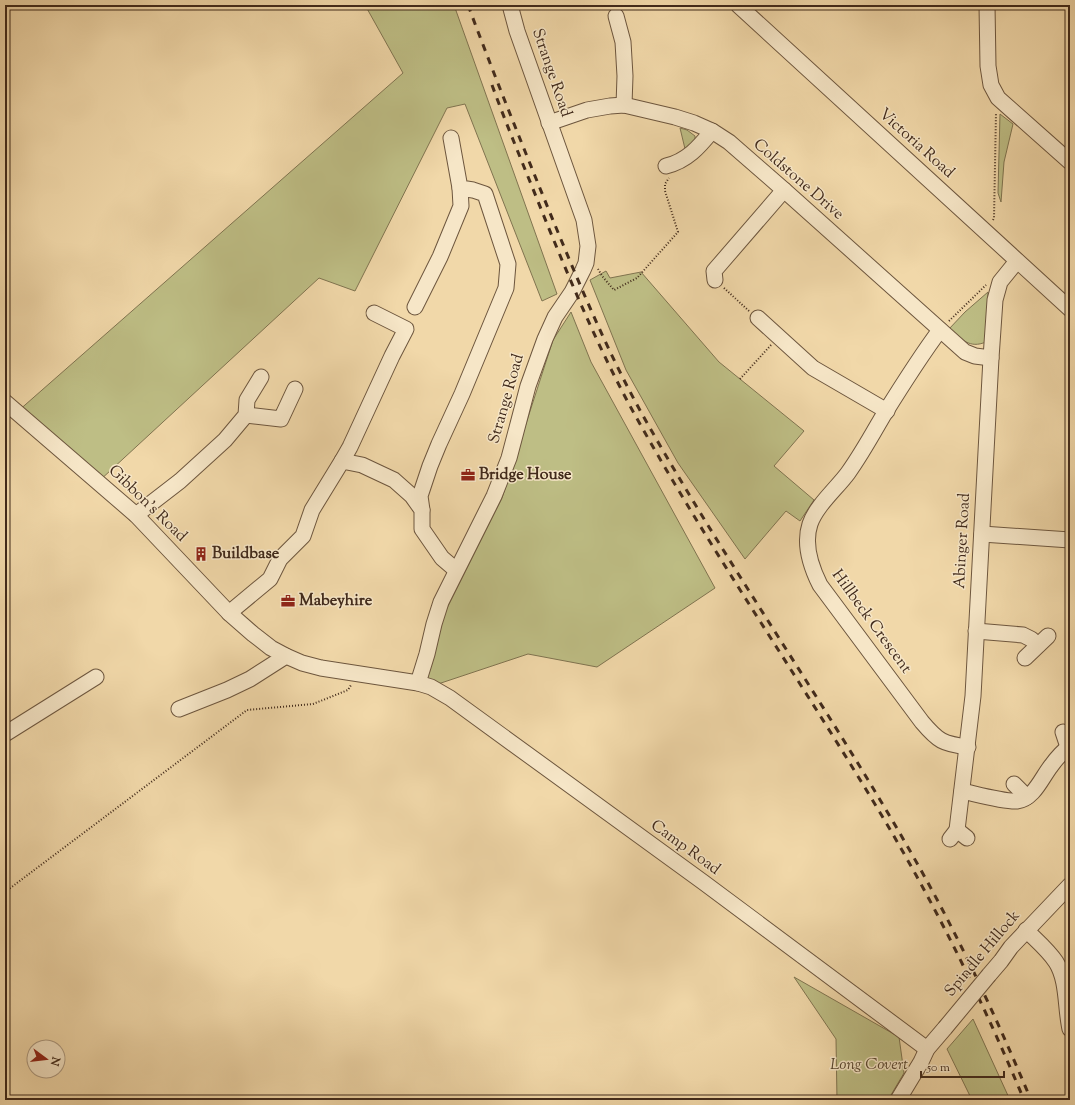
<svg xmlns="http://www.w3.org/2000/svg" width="1075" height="1105" font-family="'Sorts Mill Goudy',serif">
  <rect width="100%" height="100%" fill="#f1d8a9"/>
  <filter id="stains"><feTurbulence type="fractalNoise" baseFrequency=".005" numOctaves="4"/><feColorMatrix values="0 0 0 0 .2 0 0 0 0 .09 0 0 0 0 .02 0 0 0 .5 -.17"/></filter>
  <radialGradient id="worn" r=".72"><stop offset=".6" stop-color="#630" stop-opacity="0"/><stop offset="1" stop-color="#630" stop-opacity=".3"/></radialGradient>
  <g fill="#bebe85" stroke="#807450">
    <path d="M365 5H454L557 294 542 301 465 104 447 108 355 291 319 278 98 482 17 412 403 73Z"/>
    <path d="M1000 114 1013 124 1004 162 1001 202 998 193Z"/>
    <path d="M680 128 687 130 695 136V147L686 153Z"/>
    <path d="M606 271 610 278 641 272 719 362 804 431 774 466 814 500 800 521 786 511 745 559 678 463 626 370 590 280Z"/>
    <path d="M988 292 986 342C969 349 962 339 949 329L965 312Z"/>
    <path d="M571 312 591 362 715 588 597 667 528 654 423 689 438 626 502 498 553 340Z"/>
    <path d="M794 977 899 1037 904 1073 888 1100H837L836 1039Z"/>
    <path d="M973 1019 1010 1100H972L947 1049Z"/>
  </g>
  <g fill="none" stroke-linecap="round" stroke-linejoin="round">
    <defs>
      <g id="minor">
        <path d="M738 5 1070 309"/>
        <path d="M987 5 988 66 991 85 998 98 1070 162"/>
        <path d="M616 16 623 42 625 76 624 105"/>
        <path d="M549 123 587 110 610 106 624 105 675 117 694 123 712 131 729 142 784 190 965 352 975 356 991 358"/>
        <path d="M666 166C687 161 699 147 712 131"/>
        <path d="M715 280 714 271 784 190"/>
        <path d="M415 307 440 257 461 206 460 188"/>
        <path d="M758 318 813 368 887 411"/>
        <path d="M940 330C919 358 901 387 883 416 872 435 861 455 848 473 837 488 816 506 810 524 803 545 811 567 820 585L922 722C938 741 943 744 968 747"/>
        <path d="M5 402 136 515 229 613 253 634 271 648 286 656 302 663 321 668 418 683 431 687 450 698 703 882 927 1049"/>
        <path d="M246 415 281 419 295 389"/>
        <path d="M342 461 350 447 392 356 406 329 374 313"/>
        <path d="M422 510 420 496 430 466 439 444 462 394 506 288 508 264 485 194 473 190 460 188 451 138"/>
        <path d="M136 515 180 481 225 440 246 415 247 400 261 377"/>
        <path d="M982 534 1070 540"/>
        <path d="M229 613 270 579 280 559 303 536 312 510 342 461 362 465 394 480 412 496 422 510V529L442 558 456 570"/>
        <path d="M976 631 1023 635 1031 639 1038 645"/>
        <path d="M1025 658 1048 636"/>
        <path d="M418 683 427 654 434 624 441 602 494 496 509 458 528 386 545 339 555 317 572 292 583 270 586 263 588 246 584 220 517 31 510 5"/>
        <path d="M179 709 227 690 250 679 286 656"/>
        <path d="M1063 732 1068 747"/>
        <path d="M5 734 96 677"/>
        <path d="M1014 784 1027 797"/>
        <path d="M962 791C976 794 1004 802 1017 801 1034 799 1042 777 1051 766 1056 759 1063 751 1070 746"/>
        <path d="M957 830 973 696 991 358 995 300 1000 282 1017 261"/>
        <path d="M950 839 957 830 967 838"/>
        <path d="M1026 930C1036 940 1048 950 1056 962 1068 981 1065 1007 1070 1029"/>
        <path d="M989 975 1001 961 1011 947 1070 885"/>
        <path d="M898 1100 921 1062 927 1049 945 1028"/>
      </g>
    </defs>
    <use href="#minor" stroke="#6d563e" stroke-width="17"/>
    <g stroke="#412a1b" stroke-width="2" stroke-dasharray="1 2" stroke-linecap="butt">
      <path d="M993 220 994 218 996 113"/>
      <path d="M598 269 602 276 614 290 637 278 678 232 665 191V184L669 178"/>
      <path d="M724 288 749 311"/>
      <path d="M949 321 986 285"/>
      <path d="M740 379 771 345"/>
      <path d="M5 892 247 710 313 704 348 690 351 685"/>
    </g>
    <use href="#minor" stroke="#f6e6c7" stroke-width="15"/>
    <g stroke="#412a1b" stroke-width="3" stroke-dasharray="7 7" stroke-linecap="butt">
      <path d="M468 5C494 75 522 144 550 213 579 283 608 354 646 421 735 578 840 724 927 881 966 952 1000 1026 1031 1100"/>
      <path d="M492 85C508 129 526 171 543 214 572 285 602 357 640 424 713 554 799 678 876 806 933 900 982 999 1024 1100"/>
    </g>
    <defs>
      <path id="minor-bridge" d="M945 1028 989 975"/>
    </defs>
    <use href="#minor-bridge" stroke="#6d563e" stroke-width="17" stroke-linecap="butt"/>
    <use href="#minor-bridge" stroke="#f6e6c7" stroke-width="15"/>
  </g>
  <defs>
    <symbol id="office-bare" viewBox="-9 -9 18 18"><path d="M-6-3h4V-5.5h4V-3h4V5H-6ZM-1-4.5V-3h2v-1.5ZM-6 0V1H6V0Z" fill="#8f2418" stroke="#f6e6c7" stroke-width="2.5" paint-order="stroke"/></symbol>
    <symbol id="building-bare" viewBox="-9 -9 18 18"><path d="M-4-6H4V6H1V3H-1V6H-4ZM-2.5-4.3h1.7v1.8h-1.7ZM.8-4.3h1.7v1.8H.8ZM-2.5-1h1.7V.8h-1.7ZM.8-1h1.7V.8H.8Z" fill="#8f2418" stroke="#f6e6c7" stroke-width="2.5" paint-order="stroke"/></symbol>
  </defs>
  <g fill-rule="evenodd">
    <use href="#office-bare" x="458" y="465" width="20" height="20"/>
    <use href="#building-bare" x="191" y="544" width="20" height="20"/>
    <use href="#office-bare" x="278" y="591" width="20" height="20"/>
  </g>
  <g text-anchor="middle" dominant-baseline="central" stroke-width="3" stroke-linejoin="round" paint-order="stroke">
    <g font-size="16" fill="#412a1b" stroke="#f6e6c7">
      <text transform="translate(551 73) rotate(71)">Strange Road</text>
      <text transform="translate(916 144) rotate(42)">Victoria Road</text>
      <text transform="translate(798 180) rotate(41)">Coldstone Drive</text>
      <text transform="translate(507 399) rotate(-74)">Strange Road</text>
      <text transform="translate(147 504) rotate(44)">Gibbon's Road</text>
      <text transform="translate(963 541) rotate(-87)">Abinger Road</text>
      <text transform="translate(871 622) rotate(54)">Hillbeck Crescent</text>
      <text transform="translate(685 848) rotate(36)">Camp Road</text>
      <text transform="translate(983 954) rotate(-50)">Spindle Hillock</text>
    </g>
    <g font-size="16" font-weight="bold" fill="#412a1b" stroke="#f6e6c7" text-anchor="start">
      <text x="479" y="475">Bridge House</text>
      <text x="212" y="554">Buildbase</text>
      <text x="299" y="601">Mabeyhire</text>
    </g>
    <g font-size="16" font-style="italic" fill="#5a4830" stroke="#f6e6c7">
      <text x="869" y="1065">Long Covert</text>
    </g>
  </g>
  <rect width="1075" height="1105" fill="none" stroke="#f1d8a9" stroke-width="20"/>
  <rect x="6" y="6" width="1063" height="1093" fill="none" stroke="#412a1b" stroke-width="2"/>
  <rect x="10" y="10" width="1055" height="1085" fill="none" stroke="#412a1b"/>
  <g transform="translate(46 1059) rotate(105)"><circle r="19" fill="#f6e6c7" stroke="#ae9b82"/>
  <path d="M0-3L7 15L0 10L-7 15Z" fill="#8f2418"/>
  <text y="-6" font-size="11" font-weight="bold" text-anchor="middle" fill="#412a1b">N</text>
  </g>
  <path d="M921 1071v6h83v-6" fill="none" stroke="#412a1b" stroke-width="2"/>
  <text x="927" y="1071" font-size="12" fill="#412a1b" stroke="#f6e6c7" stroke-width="3" paint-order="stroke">50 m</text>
  <rect width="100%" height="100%" filter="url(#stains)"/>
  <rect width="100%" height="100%" fill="url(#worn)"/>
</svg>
